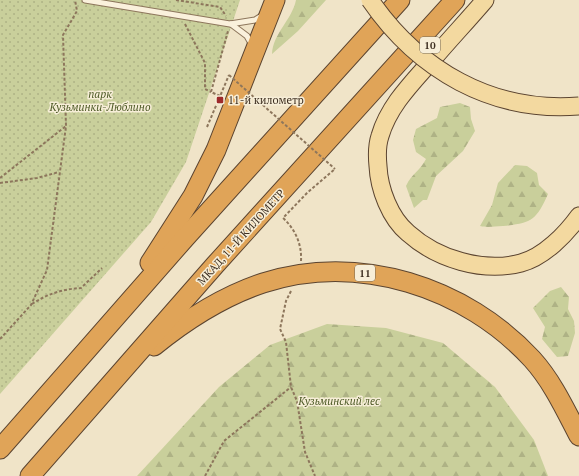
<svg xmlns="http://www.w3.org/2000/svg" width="579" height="476" font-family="'PT Serif',serif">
  <defs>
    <pattern id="forest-firs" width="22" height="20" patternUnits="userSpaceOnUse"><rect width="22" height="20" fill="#c9cf9b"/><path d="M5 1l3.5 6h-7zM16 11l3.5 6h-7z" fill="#aeb285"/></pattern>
    <pattern id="park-dots" width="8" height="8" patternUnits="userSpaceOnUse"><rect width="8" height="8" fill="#c9cf9b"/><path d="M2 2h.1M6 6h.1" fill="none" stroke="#aeb285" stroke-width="1.8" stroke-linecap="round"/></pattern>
  </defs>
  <rect width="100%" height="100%" fill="#f0e4c8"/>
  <g fill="url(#forest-firs)">
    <path d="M296 0H326L298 31 272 54C273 33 292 20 296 0Z"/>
    <path d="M460 103 470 107 471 119 475 131 463 151 436 176 427 200H423L414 208 406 186C412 173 420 171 426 159L416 152 413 140 416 129 437 118 440 107Z"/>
    <path d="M515 165 527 166 537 173 539 185 548 194C536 221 531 223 503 226 494 226 489 228 480 226L492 205 498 183Z"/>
    <path d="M561 287 569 297 568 309 574 321 575 333 568 356 557 357 542 339 545 327 533 308 550 291Z"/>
    <path d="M327 324 386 328 443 343 495 387 534 440 548 476H137L219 387 270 345Z"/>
  </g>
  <path fill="url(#park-dots)" d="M0 0H240L186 162 151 222 0 394Z"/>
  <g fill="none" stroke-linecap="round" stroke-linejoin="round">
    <defs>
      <g id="lane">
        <path d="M85 0 230 24 255 20 263 15"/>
        <path d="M231 24 247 36 252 45"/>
      </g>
      <path id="primary" d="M485 0C468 20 450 39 433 59 413 82 389 105 380 136 377 145 377 156 378 166 379 189 390 218 408 233 437 259 483 273 521 263 544 257 566 234 579 216"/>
      <g id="highway">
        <path d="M150 263 193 196 216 150 275 0"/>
        <path d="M154 346C186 320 224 296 263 283 358 252 466 287 532 359 552 381 565 409 579 436"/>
        <path d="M0 449 185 238 400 0"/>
        <path d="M30 476 215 265 455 0"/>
      </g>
    </defs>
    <use href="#lane" stroke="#8d765c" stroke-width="7"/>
    <use href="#primary" stroke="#5b4430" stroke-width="19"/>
    <use href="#highway" stroke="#5b4430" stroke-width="21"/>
    <g stroke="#8d765c" stroke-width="2" stroke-dasharray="3 2" stroke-linecap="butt">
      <path d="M176 0 220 7 226 16"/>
      <path d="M185 24 205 63V89L211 92"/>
      <path d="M220 96 211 92 228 31"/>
      <path d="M207 127 229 75"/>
      <path d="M0 178 66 126"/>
      <path d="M0 183 37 178 59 172"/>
      <path d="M301 261C302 244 295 229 283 218L307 193 335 169"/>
      <path d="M291 291 286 301 280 329 286 342 291 387 297 401 305 452 315 476"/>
      <path d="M32 304C47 294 63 289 81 288L102 268"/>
      <path d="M0 339 31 305 47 270 66 126 63 35 77 11 75 0"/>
      <path d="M205 476 224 441 291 387"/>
    </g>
    <use href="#lane" stroke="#faf1dc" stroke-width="5"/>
    <use href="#primary" stroke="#f3d9a0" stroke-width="17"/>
    <use href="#highway" stroke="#e0a458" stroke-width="19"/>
    <defs>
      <path id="primary-bridge" d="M370 0C418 70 492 113 579 106"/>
    </defs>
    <use href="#primary-bridge" stroke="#5b4430" stroke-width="19" stroke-linecap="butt"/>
    <path stroke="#8d765c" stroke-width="2" stroke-dasharray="3 2" stroke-linecap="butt" d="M229 75 335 169"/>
    <use href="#primary-bridge" stroke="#f3d9a0" stroke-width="17"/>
  </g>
  <rect fill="#9e2a2b" stroke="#f7eed8" stroke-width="1.5" x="216" y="96" width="8" height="8" rx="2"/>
  <g text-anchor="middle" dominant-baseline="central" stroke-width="3" stroke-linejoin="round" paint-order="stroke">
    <g fill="#f7eed8" stroke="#756857" stroke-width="1">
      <rect x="420" y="37" width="20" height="16" rx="3"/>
      <rect x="355" y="265" width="20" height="16" rx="3"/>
    </g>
    <g font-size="10" font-weight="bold" fill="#3d2e20">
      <text x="430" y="45">10</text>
      <text x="365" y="273">11</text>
    </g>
    <g font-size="11" font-style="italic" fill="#4d5a26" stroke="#f7eed8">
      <text x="100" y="94">парк<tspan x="100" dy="13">Кузьминки-Люблино</tspan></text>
      <text x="339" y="401">Кузьминский лес</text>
    </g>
    <g font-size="11" fill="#3d2e20" stroke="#f7eed8" text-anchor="start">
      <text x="228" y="100">11-й километр</text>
    </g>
    <g font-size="11" fill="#3d2e20" stroke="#f7eed8">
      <text transform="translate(241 237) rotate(-48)">МКАД, 11-Й КИЛОМЕТР</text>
    </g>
  </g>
</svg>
